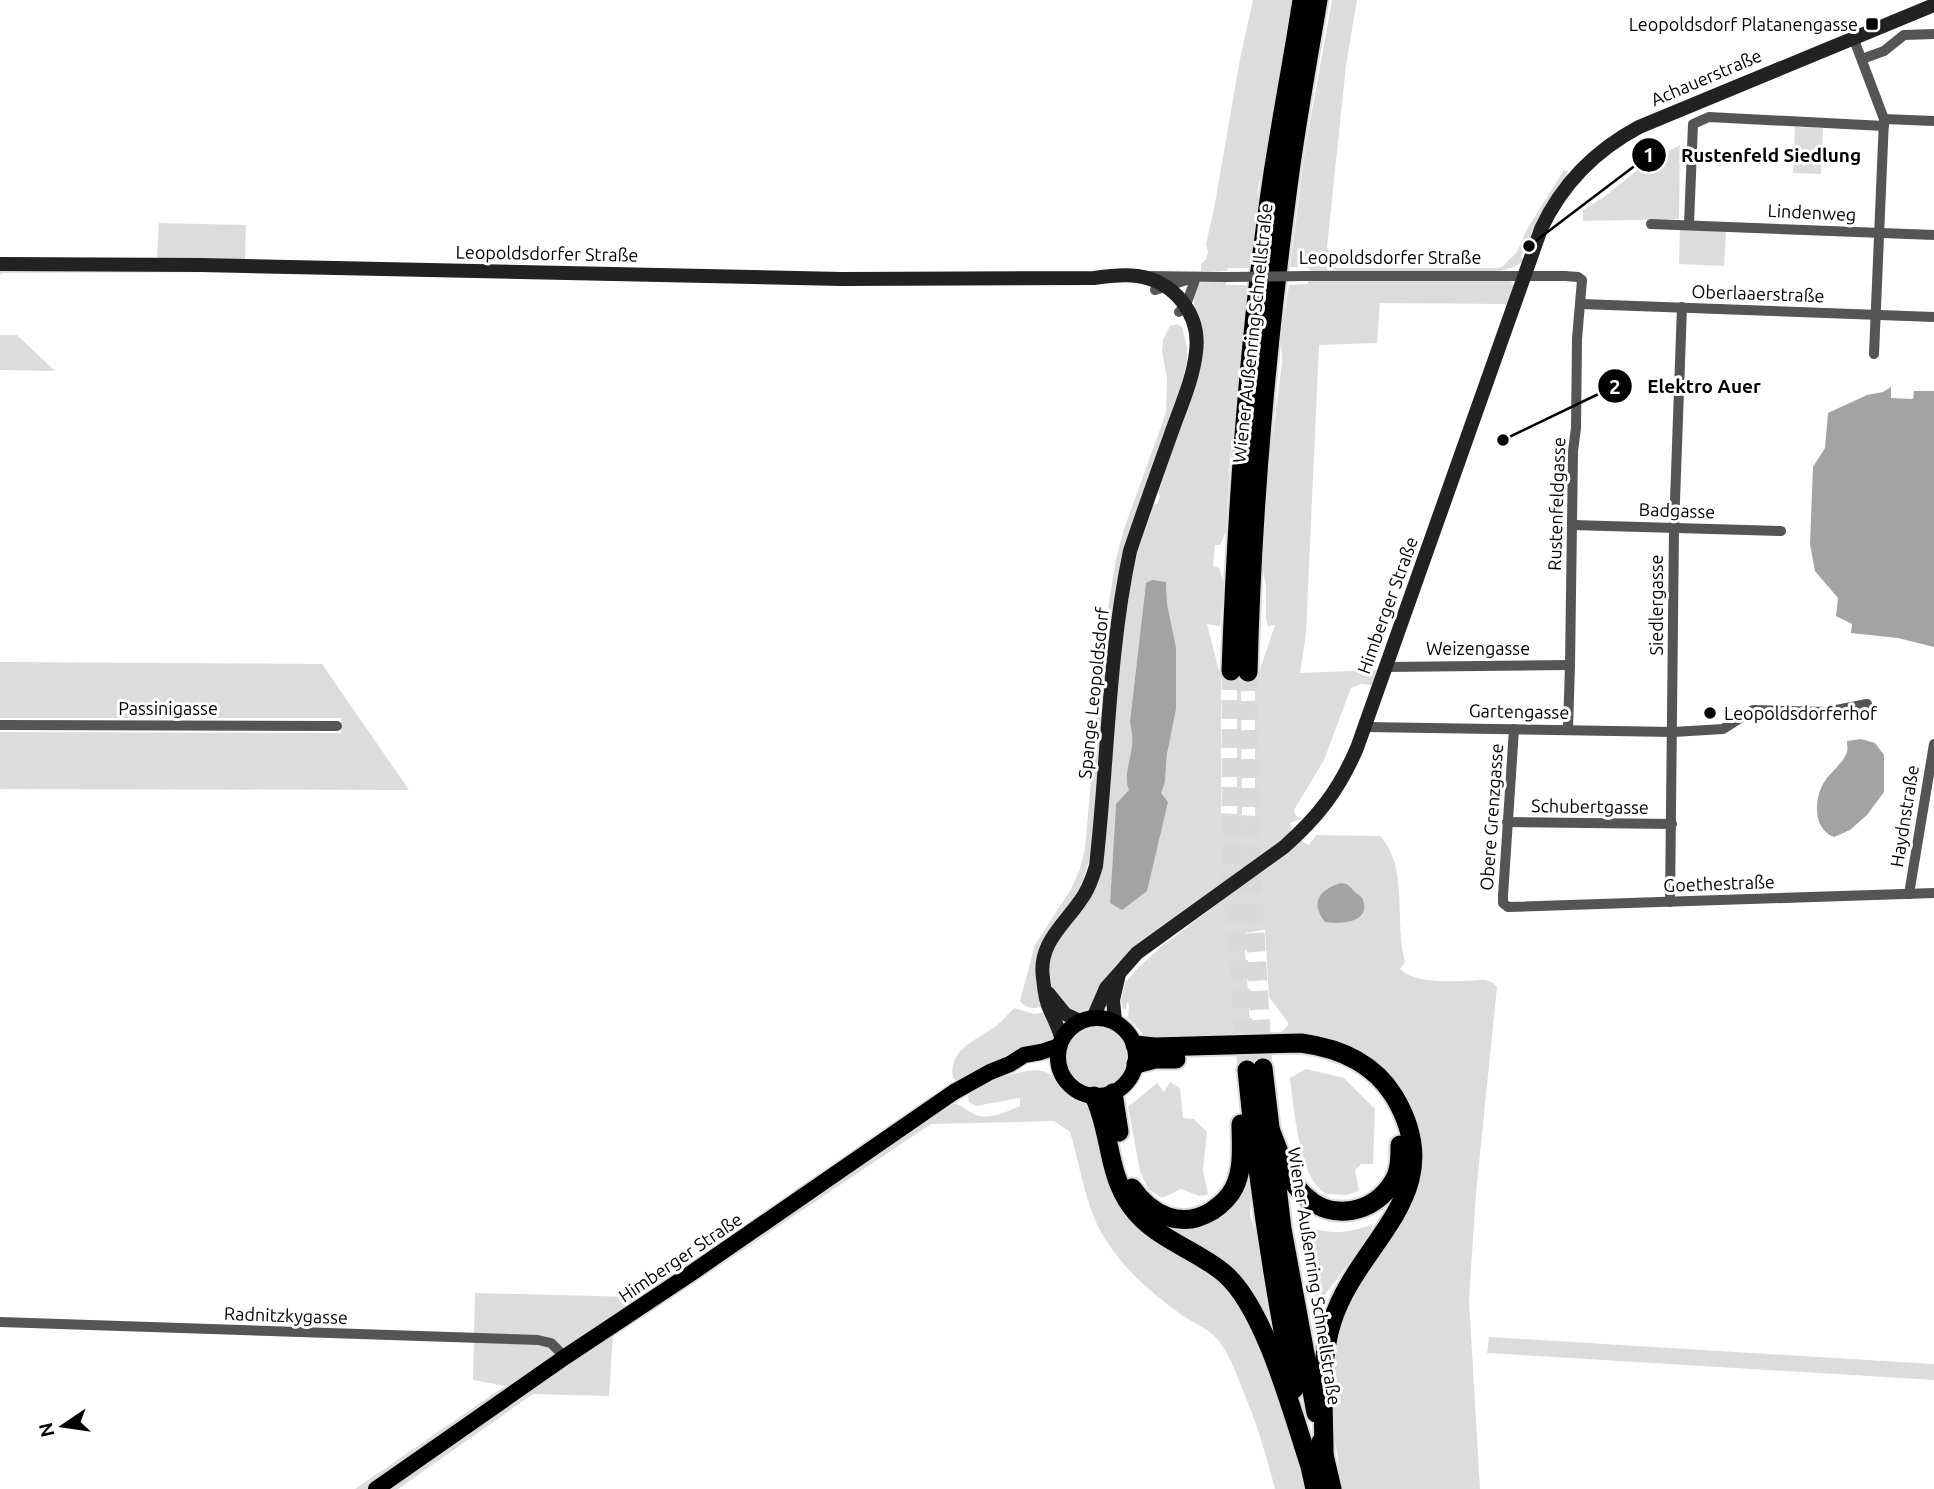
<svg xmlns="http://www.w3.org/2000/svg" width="1934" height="1489" font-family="Ubuntu,sans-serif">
  <rect width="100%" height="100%" fill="#fff"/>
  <g fill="#dcdcdc" fill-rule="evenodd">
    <path d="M1253 0H1291L1263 171C1258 183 1256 192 1259 204L1250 268H1228L1227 271H1201V264L1206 259 1208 252 1206 244 1214 209 1240 59Z"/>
    <path d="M1332 0H1357L1346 65 1327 247 1336 268H1494L1502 267 1517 252 1527 229 1564 170 1568 171 1565 182 1535 229H1533L1521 257 1524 261 1514 267 1500 271H1312L1306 267H1290L1305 149Z"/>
    <path d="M1795 127 1823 128 1821 174 1793 173Z"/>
    <path d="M1680 145 1679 219 1583 221V210L1604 197 1646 163Z"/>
    <path d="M159 223 246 225 245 261 249 272 2 273 0 275V257L157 259Z"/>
    <path d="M1680 228 1726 231 1724 266 1679 264Z"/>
    <path d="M1506 279 1512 282 1514 289 1507 305 1503 304 1380 303 1377 343 1319 345 1306 634 1300 673 1377 670 1372 685 1361 684 1351 688 1324 760 1294 810 1296 816 1303 818 1290 823 1292 829 1290 833 1269 852 1133 950 1114 967 1100 988 1093 1004 1088 1009 1076 1013 1066 1009 1057 997 1051 984 1049 967 1051 953 1058 937 1091 894 1118 671 1136 547 1152 505 1157 504 1160 497 1157 487 1193 382 1194 299 1198 282 1226 281V285H1248L1230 458 1226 532 1220 545H1215L1213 566 1219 568 1224 584 1220 626 1207 624 1219 671 1259 672 1275 625 1268 626 1266 619V585L1262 567 1270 454 1282 363 1281 335 1289 285 1308 284V281ZM1166 583 1167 604 1176 647 1165 782 1110 903 1116 804 1130 790C1123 776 1131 759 1132 745 1133 737 1131 729 1130 721L1146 584ZM1241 677H1255V816L1242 815ZM1221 678H1237V814L1221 813Z"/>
    <path d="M1177 324 1182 327 1187 347V362L1180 391 1130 537 1093 841C1089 861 1085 880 1075 898 1067 910 1057 921 1048 933 1033 954 1032 982 1044 1005 1036 1010 1026 1009 1020 1001L1035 945 1071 889 1080 869 1085 849 1102 654 1110 596 1116 559 1124 529 1166 413 1167 378 1162 351 1163 340 1170 326Z"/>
    <path d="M0 335H17L55 371 0 370Z"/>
    <path d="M0 662 322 664 409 790 0 789V732L341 733V718H0Z"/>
    <path d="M1316 835 1380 836C1409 866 1394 923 1405 962L1400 969C1419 987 1462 980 1486 980L1493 983 1497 987 1476 1193 1469 1300 1480 1489H1343L1341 1481 1331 1411V1344L1417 1161 1378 1068 1276 1038 1289 1024 1269 997 1265 930 1244 933 1251 1037 1148 1039 1128 1018 1129 1004 1127 1002 1126 1010 1123 1008 1121 1000 1125 983 1139 967 1161 947 1276 859 1283 856 1301 841 1309 845Z"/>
    <path d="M1014 1008 1034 1014 1047 1012 1056 1032 1051 1042C1033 1047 1015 1052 998 1060 984 1067 972 1075 957 1081L953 1078C948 1051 974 1041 993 1028 1001 1023 1007 1015 1014 1008Z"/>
    <circle cx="1098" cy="1057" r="32"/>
    <path d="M1306 1069 1344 1078 1375 1109 1373 1164H1361L1355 1170 1359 1191 1347 1195 1326 1194C1322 1191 1317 1187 1314 1182 1299 1160 1293 1105 1290 1078Z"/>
    <path d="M1034 1070C1054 1071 1052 1078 1064 1091 1071 1097 1080 1101 1089 1104L1148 1233 1155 1242 1202 1269 1216 1273 1244 1306 1290 1425 1304 1489H1275C1266 1454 1256 1421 1242 1388 1236 1372 1229 1354 1218 1340 1207 1327 1192 1323 1179 1313 1152 1293 1126 1271 1107 1242 1086 1211 1081 1168 1070 1132L1054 1121 931 1124 649 1313 613 1335 609 1396 533 1394 398 1489H355L505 1386 473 1380 475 1293 635 1297 648 1310 952 1103C960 1104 965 1109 972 1113 987 1122 1006 1112 1020 1106V1098L976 1106 969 1102 968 1096C983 1077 1011 1074 1034 1070Z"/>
    <path d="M1170 1082 1180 1088 1183 1118 1194 1119 1207 1132 1203 1170 1208 1195 1199 1196 1181 1189 1162 1198 1148 1189 1140 1171 1128 1107 1157 1083 1164 1092Z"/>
    <path d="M1121 1171 1129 1191 1190 1223 1248 1172 1251 1197 1250 1216 1256 1232 1276 1350 1260 1319 1126 1193Z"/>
    <path d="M1373 1225 1362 1250 1353 1258 1316 1306 1306 1227C1337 1235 1343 1233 1373 1225Z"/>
    <path d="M1489 1337 1934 1364V1380L1487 1353Z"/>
  </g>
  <g fill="#a3a3a3">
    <path d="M1891 387V398L1913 399 1914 391H1934V647L1898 638 1851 633 1852 624 1836 616 1838 598 1815 571 1810 544 1813 467 1825 448 1828 413 1867 395 1883 392Z"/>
    <path d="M1152 580 1166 582 1167 604 1176 647V709L1167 754 1165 782 1161 793 1168 802 1147 891 1122 910 1110 903 1116 804 1129 790C1123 776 1131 759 1132 745 1133 737 1131 729 1130 721L1146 583Z"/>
    <path d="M1861 739 1875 743 1884 755V792L1867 815 1850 830 1834 837C1813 829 1814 801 1823 784 1829 773 1843 764 1847 752 1848 749 1847 745 1847 741Z"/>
    <path d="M1341 883C1349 884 1349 886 1355 892 1359 896 1361 895 1363 900 1371 924 1338 924 1325 922 1309 901 1321 889 1341 883Z"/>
  </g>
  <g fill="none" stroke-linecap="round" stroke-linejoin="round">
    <g stroke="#d9d9d9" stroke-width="19" stroke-dasharray="19 10" stroke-linecap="butt">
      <path d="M1231 671V868L1247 1070"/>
      <path d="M1248 672 1251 865 1263 1068"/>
    </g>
    <defs>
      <g id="primary">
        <circle cx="1097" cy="1057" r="39"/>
        <path d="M376 1489 565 1357 693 1272 954 1092 990 1072 1010 1064 1024 1055 1041 1052 1059 1046"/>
      </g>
      <g id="highway">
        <path d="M1231 671C1237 505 1248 338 1273 173 1282 115 1293 58 1302 0"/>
        <path d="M1248 672C1252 507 1267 342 1289 179 1297 119 1308 59 1318 0"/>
        <path d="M1135 1045 1155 1047 1301 1043C1339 1048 1373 1062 1394 1096 1453 1194 1358 1239 1332 1322 1319 1362 1324 1412 1324 1454"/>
        <path d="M1136 1064 1155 1059H1176"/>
        <path d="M1263 1068 1282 1229 1316 1413"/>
        <path d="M1247 1070C1257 1177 1273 1283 1294 1389"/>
        <path d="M1113 1093 1119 1132"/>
        <path d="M1094 1096C1111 1131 1107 1174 1131 1206 1154 1239 1196 1249 1225 1274 1265 1309 1292 1412 1309 1463"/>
        <path d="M1270 1129C1279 1151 1287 1180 1305 1196 1332 1222 1374 1213 1393 1182 1400 1171 1400 1158 1400 1145"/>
        <path d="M1132 1188C1151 1215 1181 1230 1212 1211 1221 1205 1229 1198 1234 1188 1244 1168 1241 1144 1241 1124"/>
        <path d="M1321 1442 1332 1489"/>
        <path d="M1307 1453 1315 1489"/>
      </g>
    </defs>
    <use href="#primary" stroke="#dbdbdb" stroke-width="19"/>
    <use href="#highway" stroke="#dbdbdb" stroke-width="23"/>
    <g stroke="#555" stroke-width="10">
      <path d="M1853 37 1884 119 1874 354"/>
      <path d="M1862 59 1884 51 1904 35 1934 34"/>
      <path d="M1884 119 1934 121"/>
      <path d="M1651 224 1934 235"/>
      <path d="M1689 224 1693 124 1709 117 1884 126"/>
      <path d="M1145 276 1226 277"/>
      <path d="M1305 276H1565L1578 277 1582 280 1577 339 1576 428 1573 451 1570 665 1568 729"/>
      <path d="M1155 290 1190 279"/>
      <path d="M1581 304 1934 317"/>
      <path d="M1179 312 1186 305 1196 277"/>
      <path d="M1572 525 1781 531"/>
      <path d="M1386 667 1570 665"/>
      <path d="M0 725 337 726"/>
      <path d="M1365 727 1673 732 1723 729 1753 710 1826 712 1867 704"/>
      <path d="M1514 729 1503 896V903L1508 907 1934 893"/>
      <path d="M1507 822 1672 824"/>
      <path d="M1909 894 1934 744"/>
      <path d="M1670 902 1674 528 1682 307"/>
      <path d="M0 1322 538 1340 551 1343 565 1357"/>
    </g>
    <g stroke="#222" stroke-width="14">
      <path d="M0 264 201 265 842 279 1094 278C1108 276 1123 274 1137 276 1174 281 1201 314 1196 352 1193 380 1180 408 1171 434 1157 473 1143 512 1130 551 1108 655 1108 761 1096 866 1092 879 1088 891 1080 901 1063 926 1038 944 1043 978 1044 988 1045 1001 1050 1010 1055 1021 1059 1029 1062 1040"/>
      <path d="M1048 993 1065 1014 1080 1021"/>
      <path d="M1093 1018 1106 988 1137 953 1284 847C1318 817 1339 790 1357 748L1541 229C1562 184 1596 150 1639 127L1934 5"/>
      <path d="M1115 1021 1113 1000 1119 974"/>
    </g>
    <use href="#primary" stroke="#000" stroke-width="16"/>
    <use href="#highway" stroke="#000" stroke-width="19"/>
    <path stroke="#555" stroke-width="10" d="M1226 277 1305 276"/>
  </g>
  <g fill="#000" stroke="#fff" stroke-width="2.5">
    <rect x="1865" y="17" width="14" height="14" rx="3.5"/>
    <circle cx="1710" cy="713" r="7"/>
  </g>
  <g text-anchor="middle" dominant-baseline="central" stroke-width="6" stroke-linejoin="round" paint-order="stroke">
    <g font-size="18" fill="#000" stroke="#fff" text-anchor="end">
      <text x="1858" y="24">Leopoldsdorf Platanengasse</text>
      <text x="1724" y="713" text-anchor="start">Leopoldsdorferhof</text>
    </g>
    <g font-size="18" fill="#000" stroke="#fff">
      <text transform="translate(1706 77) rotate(-23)">Achauerstraße</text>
      <text transform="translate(1812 212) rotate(3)">Lindenweg</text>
      <text transform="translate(547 253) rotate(1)">Leopoldsdorfer Straße</text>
      <text x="1390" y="257">Leopoldsdorfer Straße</text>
      <text transform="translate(1758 293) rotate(2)">Oberlaaerstraße</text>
      <text transform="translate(1252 333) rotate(-84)">Wiener Außenring Schnellstraße</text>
      <text transform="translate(1556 504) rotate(-88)">Rustenfeldgasse</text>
      <text transform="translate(1677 510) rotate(2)">Badgasse</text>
      <text transform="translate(1387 605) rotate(-70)">Himberger Straße</text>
      <text transform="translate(1656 605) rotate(-90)">Siedlergasse</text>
      <text x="1478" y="648">Weizengasse</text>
      <text transform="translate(1093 693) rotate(-84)">Spange Leopoldsdorf</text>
      <text x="168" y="708">Passinigasse</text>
      <text transform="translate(1519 711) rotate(1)">Gartengasse</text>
      <text transform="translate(1590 806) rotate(1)">Schubertgasse</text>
      <text transform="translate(1904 816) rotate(-81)">Haydnstraße</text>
      <text transform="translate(1491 817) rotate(-86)">Obere Grenzgasse</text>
      <text transform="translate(1719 883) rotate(-2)">Goethestraße</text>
      <text transform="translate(680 1257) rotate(-34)">Himberger Straße</text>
      <text transform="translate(1315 1276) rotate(81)">Wiener Außenring Schnellstraße</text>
      <text transform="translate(286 1315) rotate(2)">Radnitzkygasse</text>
    </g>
  </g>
  <path fill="none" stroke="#000" stroke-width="2.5" d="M1529 246L1649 155M1503 440L1615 386"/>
  <g fill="#000" stroke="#fff" stroke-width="2.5">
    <circle cx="1529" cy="246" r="7"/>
    <circle cx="1503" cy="440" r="7"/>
    <circle cx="1649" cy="155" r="18"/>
    <circle cx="1615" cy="386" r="18"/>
  </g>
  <g font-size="21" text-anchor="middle" font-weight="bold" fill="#fff">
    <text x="1649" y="162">1</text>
    <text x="1615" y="394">2</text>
  </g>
  <g font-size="19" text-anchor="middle" font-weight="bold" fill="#000" stroke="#fff" stroke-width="6" stroke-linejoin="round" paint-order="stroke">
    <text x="1771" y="162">Rustenfeld Siedlung</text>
    <text x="1704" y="393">Elektro Auer</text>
  </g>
  <g transform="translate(63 1426) rotate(257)" stroke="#ffffff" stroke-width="5" paint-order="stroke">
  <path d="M0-5L12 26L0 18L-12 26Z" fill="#000000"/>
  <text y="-10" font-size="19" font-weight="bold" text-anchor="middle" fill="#000000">N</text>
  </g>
</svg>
